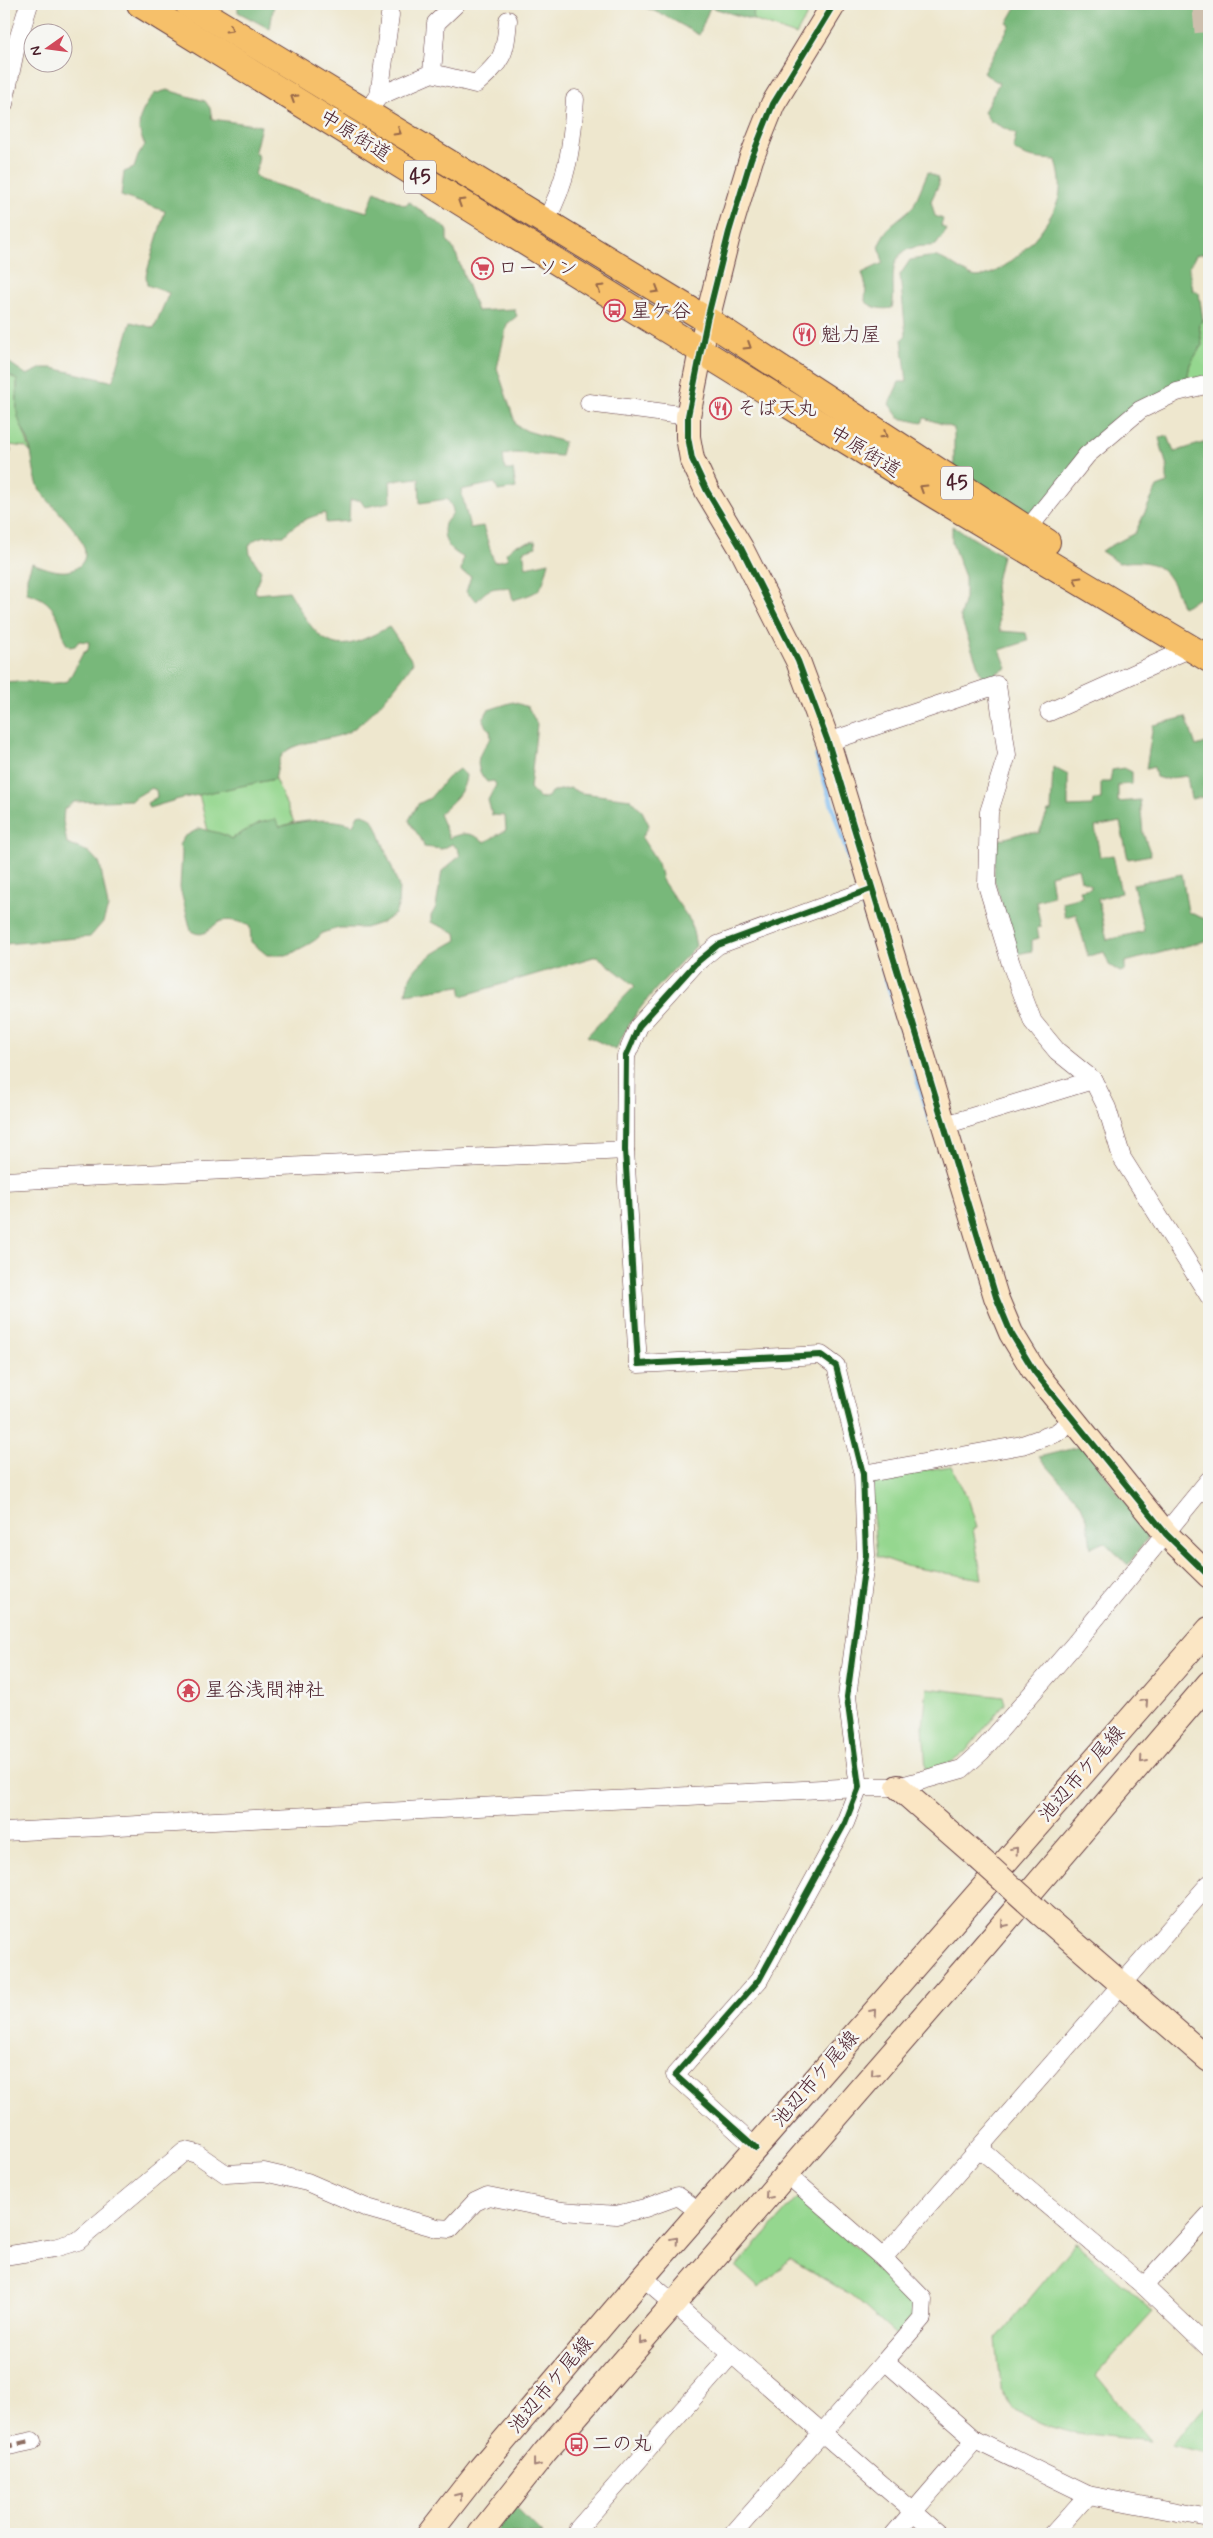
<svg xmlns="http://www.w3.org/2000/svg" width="1213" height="2538" font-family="Mynerve,'Klee One',sans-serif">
  <rect width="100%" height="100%" fill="#f6f6f2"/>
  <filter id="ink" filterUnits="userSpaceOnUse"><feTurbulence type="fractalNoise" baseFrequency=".02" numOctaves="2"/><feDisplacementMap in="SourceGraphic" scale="10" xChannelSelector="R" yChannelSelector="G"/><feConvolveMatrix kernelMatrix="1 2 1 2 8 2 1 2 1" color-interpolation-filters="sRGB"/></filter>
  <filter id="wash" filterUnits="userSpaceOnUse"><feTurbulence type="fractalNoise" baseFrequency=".0096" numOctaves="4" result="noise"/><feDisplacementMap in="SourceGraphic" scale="20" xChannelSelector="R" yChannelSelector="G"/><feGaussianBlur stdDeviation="1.12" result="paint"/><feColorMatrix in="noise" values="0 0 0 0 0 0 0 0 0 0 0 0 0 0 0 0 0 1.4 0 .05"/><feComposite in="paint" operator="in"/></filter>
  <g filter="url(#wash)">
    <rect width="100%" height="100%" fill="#eee7ce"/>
    <g fill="#95d78f" stroke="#707b5d">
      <path d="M754 4H813L796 35 753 20Z"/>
      <path d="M1209 315V379L1186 384 1190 364 1202 345 1199 324Z"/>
      <path d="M4 372 17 380V412L31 453 25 447 10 445 4 430 6 417 4 413Z"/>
      <path d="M275 779 294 822 280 827 259 823 231 839 225 835 208 831 199 794Z"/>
      <path d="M951 1466 969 1501 977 1528 973 1529 982 1579 909 1567 877 1556 870 1485 875 1478Z"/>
      <path d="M927 1688 1003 1697 1005 1703 965 1752 952 1762 926 1770 923 1726Z"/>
      <path d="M798 2197 917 2301 918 2313 896 2335 851 2295 790 2259 759 2288 736 2267Z"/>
      <path d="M1076 2243 1153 2312 1096 2375 1150 2441 1069 2432 1041 2424 1013 2410 1001 2386 996 2339Z"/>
      <path d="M1209 2402V2454L1171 2446Z"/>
    </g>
    <g fill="#78b87a" stroke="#616c52">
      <path d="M238 4H274L270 29 238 12Z"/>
      <path d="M637 4H754L753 20 710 7 699 35 666 16Z"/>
      <path d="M1018 4H1209V252L1196 255 1189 267 1193 290 1199 293 1203 320 1199 324 1202 345 1190 364 1186 384 1172 388 1030 514 969 479 954 466V428L924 418 922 423 899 418 889 404 899 382H907L902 339 906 335 900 275 910 260C918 259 929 256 937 257 949 260 968 277 977 277 1007 276 1052 225 1059 197 1062 184 1059 172 1056 160 1042 159 1023 159 1013 148L1016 134 990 121 984 112 999 83 983 73 1010 25 1007 23Z"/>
      <path d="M167 90 205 101 210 108 212 119 261 126 255 151 259 157 255 175 260 180 367 212 375 191 405 205 409 202 447 229V240L455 251 477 311 514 309 517 316 507 324 497 368 516 425 527 431 564 442 561 456 515 453 503 455 505 470H513L516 488 498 491 495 483 461 490 470 528 483 526 494 562 508 559 506 553 515 545 535 541 536 547 523 551 526 567 549 562C541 592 543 591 513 600L510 588C494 587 487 588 477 601L466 592 471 576 461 572 463 557C450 551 441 540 445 524 447 519 453 516 453 510 452 506 449 502 447 499L420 503 419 478 390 481 391 502 365 507 360 500H350L349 521 326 523 325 513C309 517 294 523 284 536 271 536 256 534 249 546L250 554 261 571 255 591 257 594 289 591C303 613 318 650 349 644 362 641 377 633 389 627L413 662C403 680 366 723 348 732 331 741 296 740 283 754 278 760 277 771 275 779L179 799 149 808 147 803 157 797 156 790 151 788 131 800 74 802 64 809 63 821 67 844 89 852 100 864 108 907 103 922 90 937 4 944V682C25 679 48 687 68 681L83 653 88 650 89 642 79 641 75 646 70 647C63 642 64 637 62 629 56 609 47 598 27 593V577L32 563C46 568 66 577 79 566 103 546 47 505 39 488 33 474 33 457 29 443 25 432 18 423 17 411 16 401 18 390 17 380L4 372V359L27 375 42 368H52L110 381 113 380 131 322 154 328 169 293 147 285 146 275 165 211 121 196 124 172 134 168 138 156 145 145C134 123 140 113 154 94Z"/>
      <path d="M928 172 937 177 939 184 931 201 935 216 943 219 941 226 947 230 936 245C928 247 920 245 912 248 884 256 897 288 892 308 882 310 872 308 865 301L866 286 862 273 883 263 879 245 883 236 890 226 913 207Z"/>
      <path d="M4 430 11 451 8 457H4Z"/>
      <path d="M1168 436 1174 452 1209 441V593L1182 607C1170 570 1159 557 1119 563L1101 551 1135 533 1157 487 1167 483V467L1159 438Z"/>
      <path d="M952 526 1002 555 995 586 1000 631 1026 633 1028 641 1000 650 1007 668 996 673 998 679 984 683 960 616 965 598V577L952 543Z"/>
      <path d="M513 702 528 707 537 724 530 788 540 799 548 797 551 792 570 788 581 793 631 799 642 811 649 825 642 838 658 863 662 880 691 922 696 946C666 978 633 1009 616 1050L587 1036 635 986 597 956 462 996 460 986 406 994C408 964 435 953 457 940L456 933 431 922V916L436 907 442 871 460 856 458 849 452 844 442 849 424 847C422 836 413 831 409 820L418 804 430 798 447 778 459 769 466 775C465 793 452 802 439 814L449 838C465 832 470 832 485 842L506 830 505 816 492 815 488 800 496 785 494 781 487 782C472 765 478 754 491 738L490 730 486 727 483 720 488 710Z"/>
      <path d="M1186 717 1196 746 1209 742V796L1191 799 1187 776 1163 779 1156 777 1154 767 1146 769 1153 725Z"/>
      <path d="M1053 767 1068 775V807L1092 806 1093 800H1101V782H1110L1112 770 1124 768 1132 772V784L1118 785V802L1140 800 1143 833 1151 855 1128 859 1120 822 1095 827 1100 857 1113 855 1121 893 1098 899 1107 940 1144 931 1133 884 1182 874 1188 912 1205 919 1209 940 1125 962V970L1120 972 1109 965 1104 952 1088 956 1076 914 1065 917 1062 902 1082 897 1080 890 1091 888V885L1081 880 1078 868 1050 875 1053 896 1036 901 1041 927 1037 928 1039 938 1032 940V951L1017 954 994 879 995 841 1023 833H1039L1048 811H1051Z"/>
      <path d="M363 814 370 817 376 825 399 887 398 906 395 914 383 922 365 928H339L322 933C316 943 300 947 290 955H267L251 942 250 927C245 922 226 918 219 922 209 928 205 939 191 931L180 888 182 852 179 845 184 837 200 828C212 833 218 830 231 839L259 823 275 819 280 827C301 820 331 817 353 825L358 815Z"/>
      <path d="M1083 1446 1148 1532 1146 1540 1128 1565 1104 1542 1091 1548 1087 1519 1080 1503 1039 1457Z"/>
      <path d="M515 2507 542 2534H495Z"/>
    </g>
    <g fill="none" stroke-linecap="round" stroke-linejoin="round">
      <path stroke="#7ebcf1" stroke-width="5" d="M817 756 932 1126"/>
    </g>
  </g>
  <g filter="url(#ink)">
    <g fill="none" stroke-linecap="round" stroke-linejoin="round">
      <path stroke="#cdbfad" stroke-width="28" stroke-dasharray="28 14" stroke-linecap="butt" d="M1206 4 1209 36"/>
      <defs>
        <g id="street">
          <path d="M432 73 436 23 456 4"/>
          <path d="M379 96 390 15"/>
          <path d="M4 104 16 46 29 4"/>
          <path d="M366 113 379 96 432 73 476 84C503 60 505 56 508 20"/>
          <path d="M545 222C568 181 572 145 575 99"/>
          <path d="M589 403 688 416"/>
          <path d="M1027 530 1087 455 1140 410 1177 392 1209 384"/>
          <path d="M1049 712 1191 648"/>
          <path d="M828 742 997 685 1007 755 989 812 987 885 1011 964 1033 1022 1057 1051 1093 1080 1107 1108 1122 1158 1209 1296"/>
          <path d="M945 1125 1093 1080"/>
          <path d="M4 1181 625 1150"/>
          <path d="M863 1474 1022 1445 1056 1433 1075 1419"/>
          <path d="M4 1832 859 1787H898L962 1769 981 1752 1073 1646 1209 1480"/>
          <path d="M756 2148 675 2075 759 1980 845 1823 859 1787 847 1697 866 1555 863 1474 836 1366 821 1355 638 1364 625 1150 626 1056 639 1026 695 964 718 945 871 889"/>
          <path d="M980 2149 1144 2286 1209 2348"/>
          <path d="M787 2174 883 2258 1209 1884"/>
          <path d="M4 2256 54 2248 78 2241 185 2151 197 2154 226 2174 264 2172 307 2182 367 2208 437 2228 450 2229 475 2202 488 2196 562 2211 616 2215 645 2208 678 2196 700 2212"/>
          <path d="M883 2258 923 2299 922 2318 885 2361"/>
          <path d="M643 2277 939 2534"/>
          <path d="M1144 2286 1209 2215"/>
          <path d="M4 2447 32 2441"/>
          <path d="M581 2534 577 2530 731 2355"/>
          <path d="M733 2534 885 2361 975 2440 1088 2495 1209 2518"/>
          <path d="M894 2534 975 2440"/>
          <path d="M1053 2534 1088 2495"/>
        </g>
        <g id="secondary">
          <path d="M834 4 773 104 751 159 729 232 707 320 688 416V437L692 459 707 491 741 548 798 661 828 742 996 1297 1011 1333 1034 1371 1166 1534 1209 1576"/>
          <path d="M898 1787 979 1858"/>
          <path d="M1041 1914 1209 2060"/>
          <path d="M429 2534 479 2470 643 2277 1209 1629"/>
          <path d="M480 2534 545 2452 969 1964 1209 1683"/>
        </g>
        <g id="primary">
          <path d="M140 4 936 496 1209 659"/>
          <path d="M188 4 707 320 1047 542"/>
        </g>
      </defs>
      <use href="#street" stroke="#633d43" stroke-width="19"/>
      <use href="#secondary" stroke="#633d43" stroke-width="26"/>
      <use href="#primary" stroke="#633d43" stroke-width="28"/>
      <use href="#street" stroke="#fff" stroke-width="18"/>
      <use href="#secondary" stroke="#fbe6c4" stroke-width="24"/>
      <use href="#primary" stroke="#f6c06b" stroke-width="26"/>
      <defs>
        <path id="secondary-bridge" d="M979 1858 1041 1914"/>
      </defs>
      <use href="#secondary-bridge" stroke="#633d43" stroke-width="26" stroke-linecap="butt"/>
      <use href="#secondary-bridge" stroke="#fbe6c4" stroke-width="24"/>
      <path stroke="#8d6e63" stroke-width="5" stroke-dasharray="10 5" stroke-linecap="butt" d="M4 2447 32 2441"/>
      <defs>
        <g id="cycleway">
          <path d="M834 4 773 104 751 159 729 232 707 320 688 416V437L692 459 707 491 741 548 798 661 828 742 996 1297 1011 1333 1034 1371 1166 1534 1209 1576"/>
          <path d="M756 2148 675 2075 759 1980 845 1823 859 1787 847 1697 866 1555 863 1474 836 1366 821 1355 638 1364 625 1150 626 1056 639 1026 695 964 718 945 871 889"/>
        </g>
      </defs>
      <use href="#cycleway" stroke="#f6f6f2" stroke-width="9"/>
      <use href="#cycleway" stroke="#1b5e20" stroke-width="6"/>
    </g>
    <defs><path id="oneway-chevron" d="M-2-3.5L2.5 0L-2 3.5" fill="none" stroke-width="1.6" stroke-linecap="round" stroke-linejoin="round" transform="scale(1.25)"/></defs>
    <g stroke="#976748">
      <use href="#oneway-chevron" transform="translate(230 29) rotate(31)"/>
      <use href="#oneway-chevron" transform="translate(294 98) rotate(-148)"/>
      <use href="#oneway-chevron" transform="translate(398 132) rotate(31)"/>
      <use href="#oneway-chevron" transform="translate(461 202) rotate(-148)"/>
      <use href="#oneway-chevron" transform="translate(600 288) rotate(-148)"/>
      <use href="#oneway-chevron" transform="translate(656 290) rotate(31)"/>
      <use href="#oneway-chevron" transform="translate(748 346) rotate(32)"/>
      <use href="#oneway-chevron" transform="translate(884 435) rotate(34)"/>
      <use href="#oneway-chevron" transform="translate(923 488) rotate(-148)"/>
      <use href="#oneway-chevron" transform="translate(1077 580) rotate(-149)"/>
    </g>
    <g stroke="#a28278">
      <use href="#oneway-chevron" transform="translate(1145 1702) rotate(-48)"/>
      <use href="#oneway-chevron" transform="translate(1143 1760) rotate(131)"/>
      <use href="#oneway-chevron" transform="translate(1015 1850) rotate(-49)"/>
      <use href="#oneway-chevron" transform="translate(1004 1924) rotate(131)"/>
      <use href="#oneway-chevron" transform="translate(874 2012) rotate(-49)"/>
      <use href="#oneway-chevron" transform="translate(874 2073) rotate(131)"/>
      <use href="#oneway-chevron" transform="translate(768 2196) rotate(131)"/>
      <use href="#oneway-chevron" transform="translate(675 2240) rotate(-49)"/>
      <use href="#oneway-chevron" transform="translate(642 2341) rotate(131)"/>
      <use href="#oneway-chevron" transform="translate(536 2464) rotate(128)"/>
      <use href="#oneway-chevron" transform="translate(459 2496) rotate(-52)"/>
    </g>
  </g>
  <defs>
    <symbol id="supermarket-ring" viewBox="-11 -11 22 22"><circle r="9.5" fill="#f6f6f2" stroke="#d1495b" stroke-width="1.5"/><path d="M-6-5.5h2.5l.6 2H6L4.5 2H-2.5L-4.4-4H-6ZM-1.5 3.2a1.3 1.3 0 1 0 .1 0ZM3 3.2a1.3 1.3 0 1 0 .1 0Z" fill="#d1495b"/></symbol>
    <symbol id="bus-ring" viewBox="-11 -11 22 22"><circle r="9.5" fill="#f6f6f2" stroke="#d1495b" stroke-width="1.5"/><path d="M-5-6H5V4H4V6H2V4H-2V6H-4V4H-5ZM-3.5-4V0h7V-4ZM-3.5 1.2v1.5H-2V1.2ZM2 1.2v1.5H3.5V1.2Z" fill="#d1495b"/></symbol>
    <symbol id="restaurant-ring" viewBox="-11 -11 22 22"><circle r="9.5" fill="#f6f6f2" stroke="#d1495b" stroke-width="1.5"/><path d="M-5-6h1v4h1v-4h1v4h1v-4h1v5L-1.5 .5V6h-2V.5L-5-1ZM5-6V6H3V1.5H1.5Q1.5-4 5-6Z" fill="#d1495b"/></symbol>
    <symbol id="temple-ring" viewBox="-11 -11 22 22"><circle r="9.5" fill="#f6f6f2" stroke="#d1495b" stroke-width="1.5"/><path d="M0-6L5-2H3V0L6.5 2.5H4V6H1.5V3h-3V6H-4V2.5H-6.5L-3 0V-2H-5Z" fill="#d1495b"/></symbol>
  </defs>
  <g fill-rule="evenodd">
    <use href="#supermarket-ring" x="470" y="256" width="25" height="25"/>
    <use href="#bus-ring" x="602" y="298" width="25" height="25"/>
    <use href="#restaurant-ring" x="792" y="322" width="25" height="25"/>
    <use href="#restaurant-ring" x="708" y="396" width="25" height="25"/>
    <use href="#temple-ring" x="176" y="1678" width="25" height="25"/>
    <use href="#bus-ring" x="564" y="2432" width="25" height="25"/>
  </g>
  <g text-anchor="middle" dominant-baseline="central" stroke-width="5" stroke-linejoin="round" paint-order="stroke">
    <g fill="#f6f6f2" stroke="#7e6067" stroke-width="1">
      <rect x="404" y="160.5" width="32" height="33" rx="4"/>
      <rect x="941" y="466.5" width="32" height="33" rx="4"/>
    </g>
    <g font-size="19" font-weight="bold" fill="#4a1f2b">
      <text x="420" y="177">45</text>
      <text x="957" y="483">45</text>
    </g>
    <g font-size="20" fill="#4a1f2b" stroke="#f6f6f2">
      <text transform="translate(355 136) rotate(32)">中原街道</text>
      <text transform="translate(865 452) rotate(32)">中原街道</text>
      <text transform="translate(1082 1774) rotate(-49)">池辺市ケ尾線</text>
      <text transform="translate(816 2079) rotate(-49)">池辺市ケ尾線</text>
      <text transform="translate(551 2385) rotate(-50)">池辺市ケ尾線</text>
    </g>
    <g font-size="20" fill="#4a1f2b" stroke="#f6f6f2" text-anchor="start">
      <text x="498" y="268">ローソン</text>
      <text x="631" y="311">星ケ谷</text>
      <text x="821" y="335">魁力屋</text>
      <text x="737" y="409">そば天丸</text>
      <text x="205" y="1690">星谷浅間神社</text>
      <text x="592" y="2444">二の丸</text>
    </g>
  </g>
  <rect width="1213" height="2538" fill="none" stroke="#f6f6f2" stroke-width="20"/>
  <g transform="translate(48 48) rotate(256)"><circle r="24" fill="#f6f6f2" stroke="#b1a0a2"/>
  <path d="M0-4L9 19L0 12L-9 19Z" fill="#d1495b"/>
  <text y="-8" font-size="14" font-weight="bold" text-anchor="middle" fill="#4a1f2b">N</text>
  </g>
</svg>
